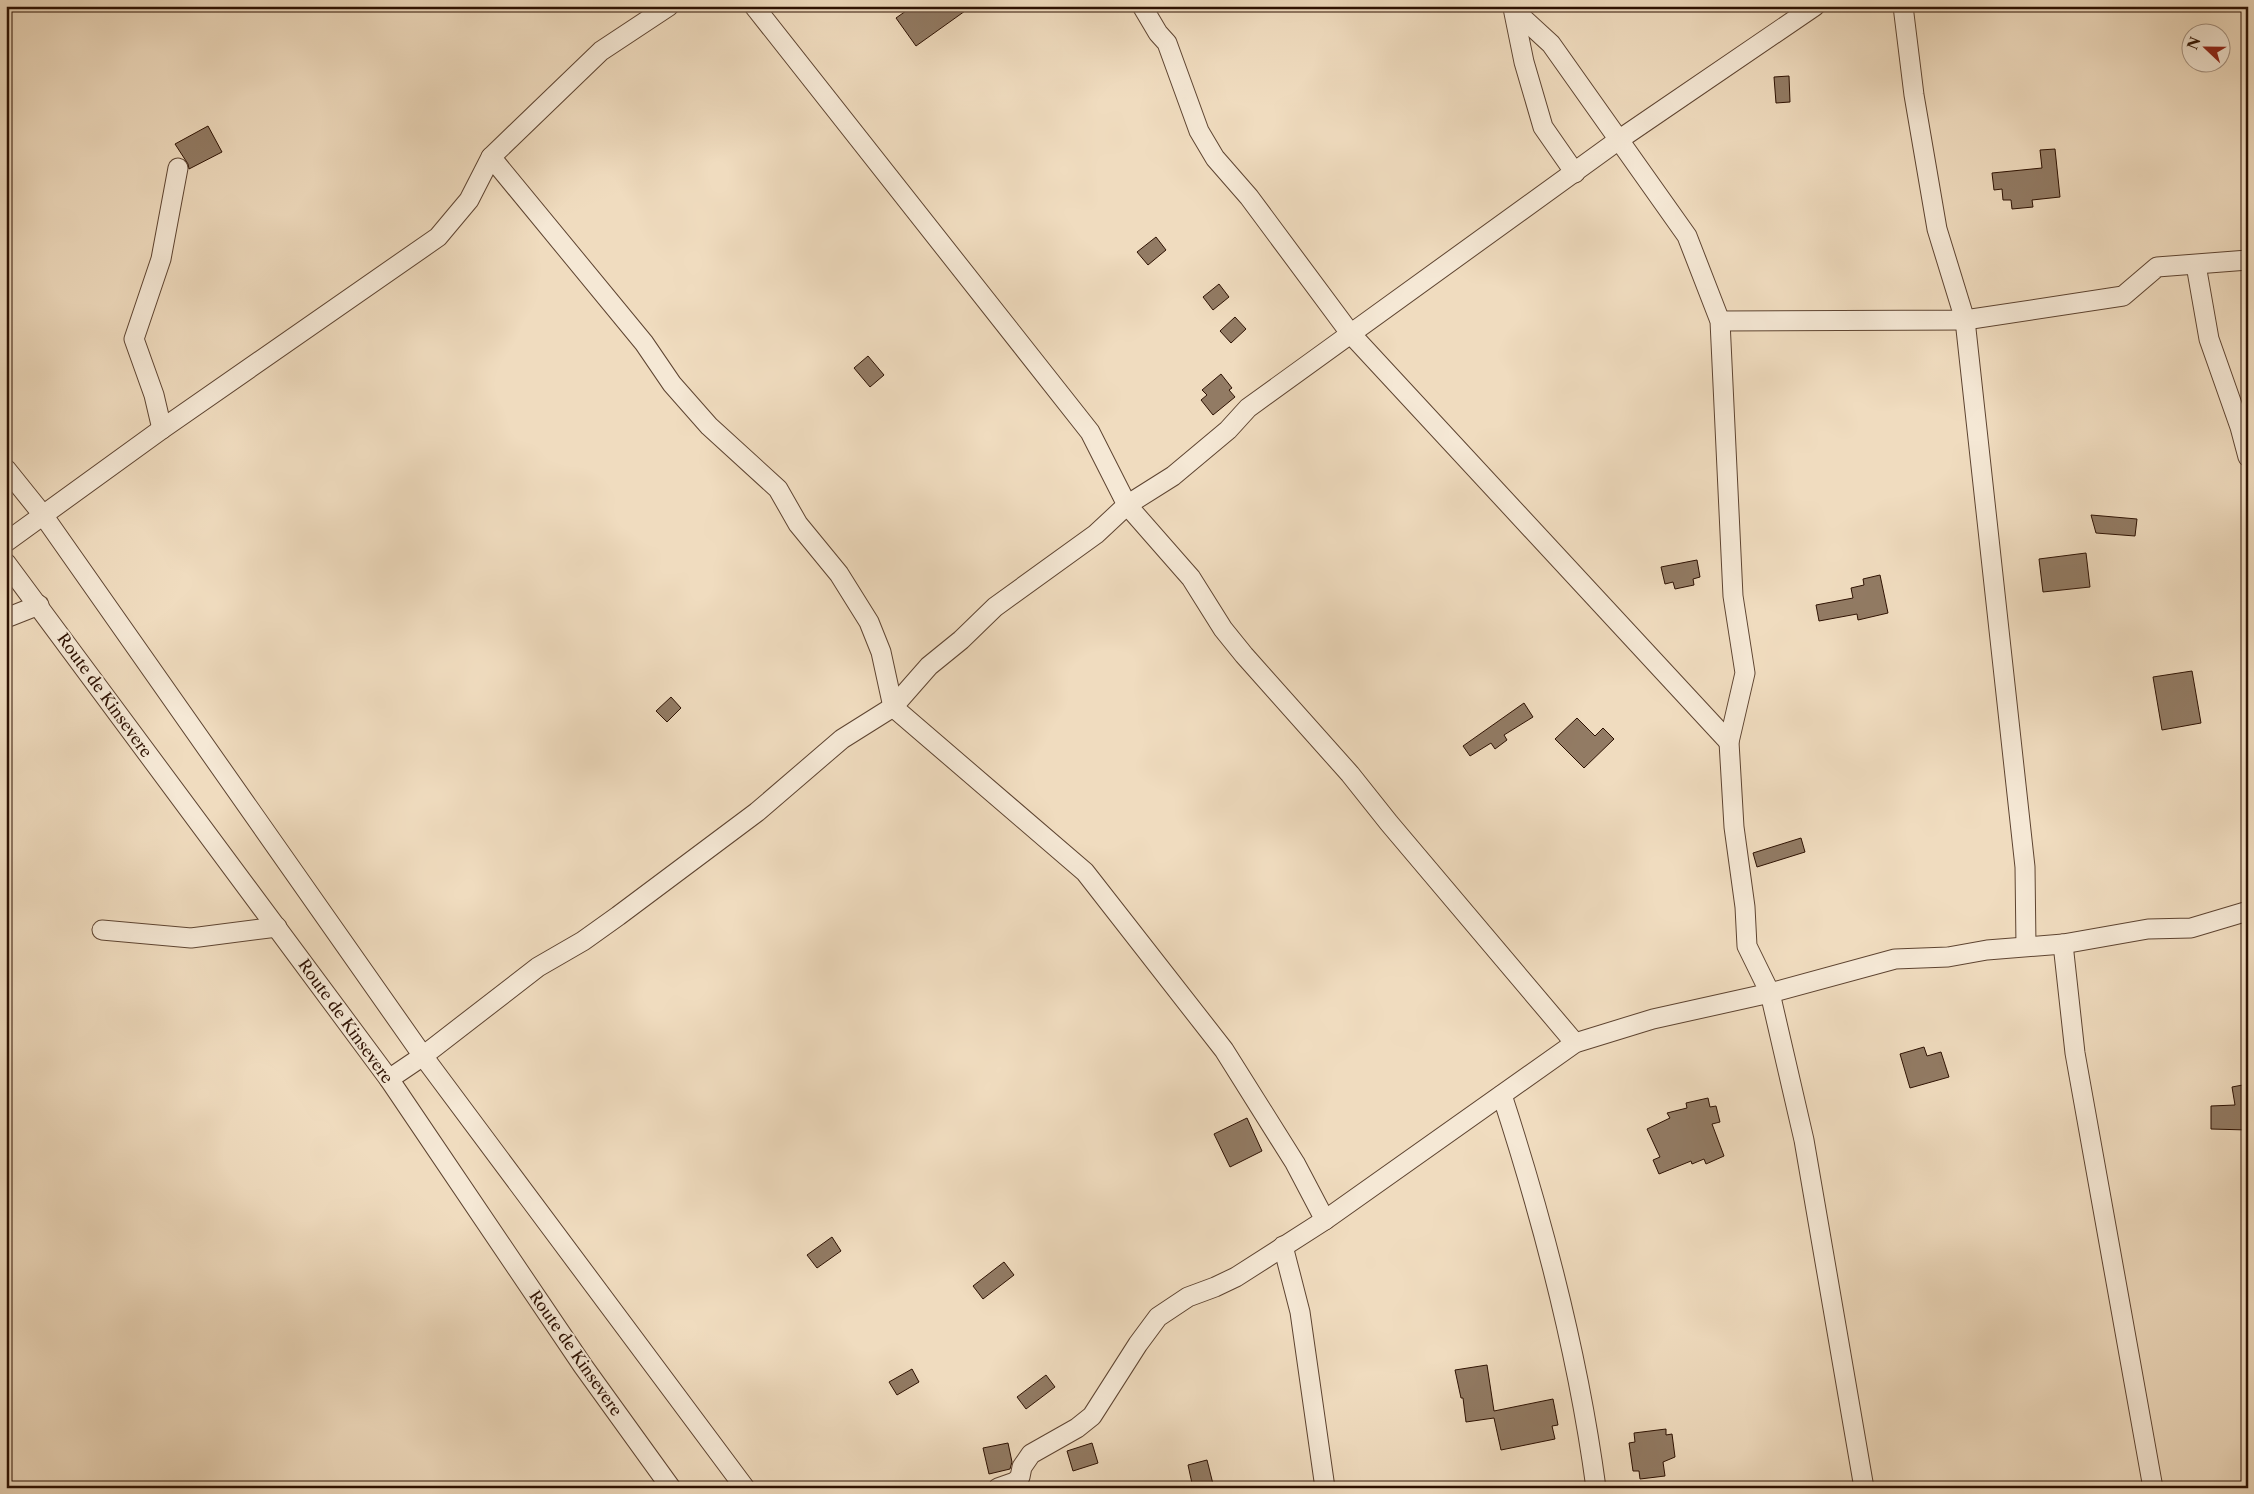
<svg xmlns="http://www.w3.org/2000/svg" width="2254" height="1494" font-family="'Libre Caslon Text',serif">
  <rect width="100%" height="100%" fill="#f0dcbf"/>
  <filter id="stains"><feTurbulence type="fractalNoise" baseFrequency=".004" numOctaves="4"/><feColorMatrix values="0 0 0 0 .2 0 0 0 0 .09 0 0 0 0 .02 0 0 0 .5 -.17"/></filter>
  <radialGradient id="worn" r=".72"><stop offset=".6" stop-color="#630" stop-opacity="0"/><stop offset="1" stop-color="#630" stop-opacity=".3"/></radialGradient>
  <g fill="#927b64" stroke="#2d1102">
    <path d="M913 6H972L916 46 896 18Z"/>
    <path d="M1789 76 1790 102 1776 103 1774 77Z"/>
    <path d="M208 126 222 152 189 169 188 164 175 144Z"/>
    <path d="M2055 149 2060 197 2032 200 2033 207 2012 209 2011 200H2003L2002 189 1994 190 1992 173 2042 168 2040 150Z"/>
    <path d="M1156 237 1166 250 1148 265 1137 252Z"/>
    <path d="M1219 284 1229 297 1213 310 1203 297Z"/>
    <path d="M1235 317 1246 329 1231 343 1220 331Z"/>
    <path d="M868 356 884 375 870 387 854 368Z"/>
    <path d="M1221 374 1232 388 1229 390 1235 397 1213 415 1201 400 1207 395 1202 390Z"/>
    <path d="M2091 515 2137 519 2135 536 2096 533Z"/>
    <path d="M2086 553 2090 587 2043 592 2039 559Z"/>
    <path d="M1697 560 1700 577 1693 579 1694 585 1675 589 1673 582 1665 584 1661 567Z"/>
    <path d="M1880 575 1888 613 1858 620 1857 614 1819 621 1816 605 1853 598 1851 588 1864 585 1863 579Z"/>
    <path d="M2192 671 2201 723 2162 730 2153 677Z"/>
    <path d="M671 697 681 708 667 722 656 711Z"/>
    <path d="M1524 703 1533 717 1504 735 1507 740 1495 749 1491 743 1470 756 1463 746Z"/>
    <path d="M1577 718 1595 736 1603 728 1614 739 1584 768 1555 739Z"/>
    <path d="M1801 838 1805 852 1757 867 1753 853Z"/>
    <path d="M1924 1047 1927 1056 1941 1052 1949 1077 1910 1088 1900 1054Z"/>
    <path d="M2248 1084V1130L2211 1129V1106L2235 1105 2232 1087Z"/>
    <path d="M1708 1098 1710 1107 1716 1106 1720 1122 1712 1124 1724 1156 1706 1164 1704 1159 1692 1164 1691 1161 1659 1174 1653 1160 1660 1157 1647 1129 1670 1118 1667 1113 1687 1108 1686 1103Z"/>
    <path d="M1247 1118 1262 1151 1230 1167 1214 1134Z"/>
    <path d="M832 1237 841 1251 817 1268 807 1255Z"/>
    <path d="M1004 1262 1014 1275 983 1299 973 1286Z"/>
    <path d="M1487 1365 1494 1411 1553 1399 1558 1425 1552 1426 1555 1439 1501 1450 1494 1418 1466 1422 1463 1398H1461L1455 1370Z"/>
    <path d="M912 1369 919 1382 897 1395 889 1382Z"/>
    <path d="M1046 1375 1055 1387 1026 1409 1017 1397Z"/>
    <path d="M1666 1429V1435L1672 1434 1675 1457 1663 1462 1665 1476 1640 1479 1639 1471H1633L1629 1443 1635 1442 1634 1433Z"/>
    <path d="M1008 1443 1012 1462 1010 1469 989 1474 983 1448Z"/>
    <path d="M1092 1443 1098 1463 1073 1471 1067 1451Z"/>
    <path d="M1207 1460 1214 1488H1193L1188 1465Z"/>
  </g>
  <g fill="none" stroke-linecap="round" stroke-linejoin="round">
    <defs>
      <g id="street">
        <path d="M754 6 1090 432 1127 505 1191 578 1223 629 1244 655 1350 774 1389 823 1575 1043"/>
        <path d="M1142 6 1158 33 1167 43 1199 131 1215 158 1249 197 1350 333 1729 742"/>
        <path d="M1903 6 1914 95 1937 229 1965 320 2025 867 2026 946"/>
        <path d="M1513 8 1524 62 1543 127 1575 173"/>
        <path d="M1514 10 1551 44 1687 236 1720 321 1733 596 1745 673 1729 742 1734 827 1745 907 1747 946 1770 993 1804 1140 1864 1488"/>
        <path d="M491 157 644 343 672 384 709 426 778 489 798 524 839 574 869 622 881 652 893 707 1085 872 1224 1050 1295 1163 1325 1220"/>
        <path d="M2196 265 2209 339 2240 427 2248 457"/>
        <path d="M1720 321 1965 320 2123 296 2157 267 2248 260"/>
        <path d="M162 429 154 395 134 339 161 259 178 168"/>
        <path d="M6 469 43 515 423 1056 745 1488"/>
        <path d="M6 542 162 429 438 237 469 200 491 157 601 51 669 6"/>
        <path d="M6 563 389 1079 583 1366 671 1488"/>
        <path d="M6 618 39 605"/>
        <path d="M102 930 191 938 277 927"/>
        <path d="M2063 944 2075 1053 2153 1488"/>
        <path d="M389 1079 423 1056 538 967 583 941 618 916 757 812 842 739 893 707 929 666 961 640 995 607 1096 534 1127 505 1173 476 1228 430 1248 408 1620 139 1815 6"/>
        <path d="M1502 1095C1544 1224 1578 1353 1596 1488"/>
        <path d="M1283 1246 1300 1312 1325 1488"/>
        <path d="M998 1488 1015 1482 1020 1477 1022 1467 1031 1454 1077 1428 1092 1416 1138 1344 1158 1317 1188 1297 1215 1287 1236 1277 1325 1220 1575 1043 1653 1019 1770 993 1895 959 1948 957 1987 950 2063 944 2148 929 2191 928 2248 911"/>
      </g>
    </defs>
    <use href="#street" stroke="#5e4431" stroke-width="21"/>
    <use href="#street" stroke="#f5e8d5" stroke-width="19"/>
  </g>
  <g text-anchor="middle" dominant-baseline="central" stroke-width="4" stroke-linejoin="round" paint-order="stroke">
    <g font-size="16" fill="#2d1102" stroke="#f5e8d5">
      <text transform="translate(105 695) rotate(54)">Route de Kinsevere</text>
      <text transform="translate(346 1021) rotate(54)">Route de Kinsevere</text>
      <text transform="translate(576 1353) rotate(55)">Route de Kinsevere</text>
    </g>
  </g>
  <rect width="2254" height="1494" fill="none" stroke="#f0dcbf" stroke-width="25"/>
  <rect x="8" y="8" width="2239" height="1479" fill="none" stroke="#2d1102" stroke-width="2.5"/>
  <rect x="12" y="12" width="2229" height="1469" fill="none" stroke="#2d1102"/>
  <g transform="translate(2206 48) rotate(292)"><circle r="24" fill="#f5e8d5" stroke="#a59281"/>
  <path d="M0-4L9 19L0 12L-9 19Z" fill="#8f2418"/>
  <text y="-8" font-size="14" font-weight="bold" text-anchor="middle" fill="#2d1102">N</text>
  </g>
  <rect width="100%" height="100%" filter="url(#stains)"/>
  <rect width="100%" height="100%" fill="url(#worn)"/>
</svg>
